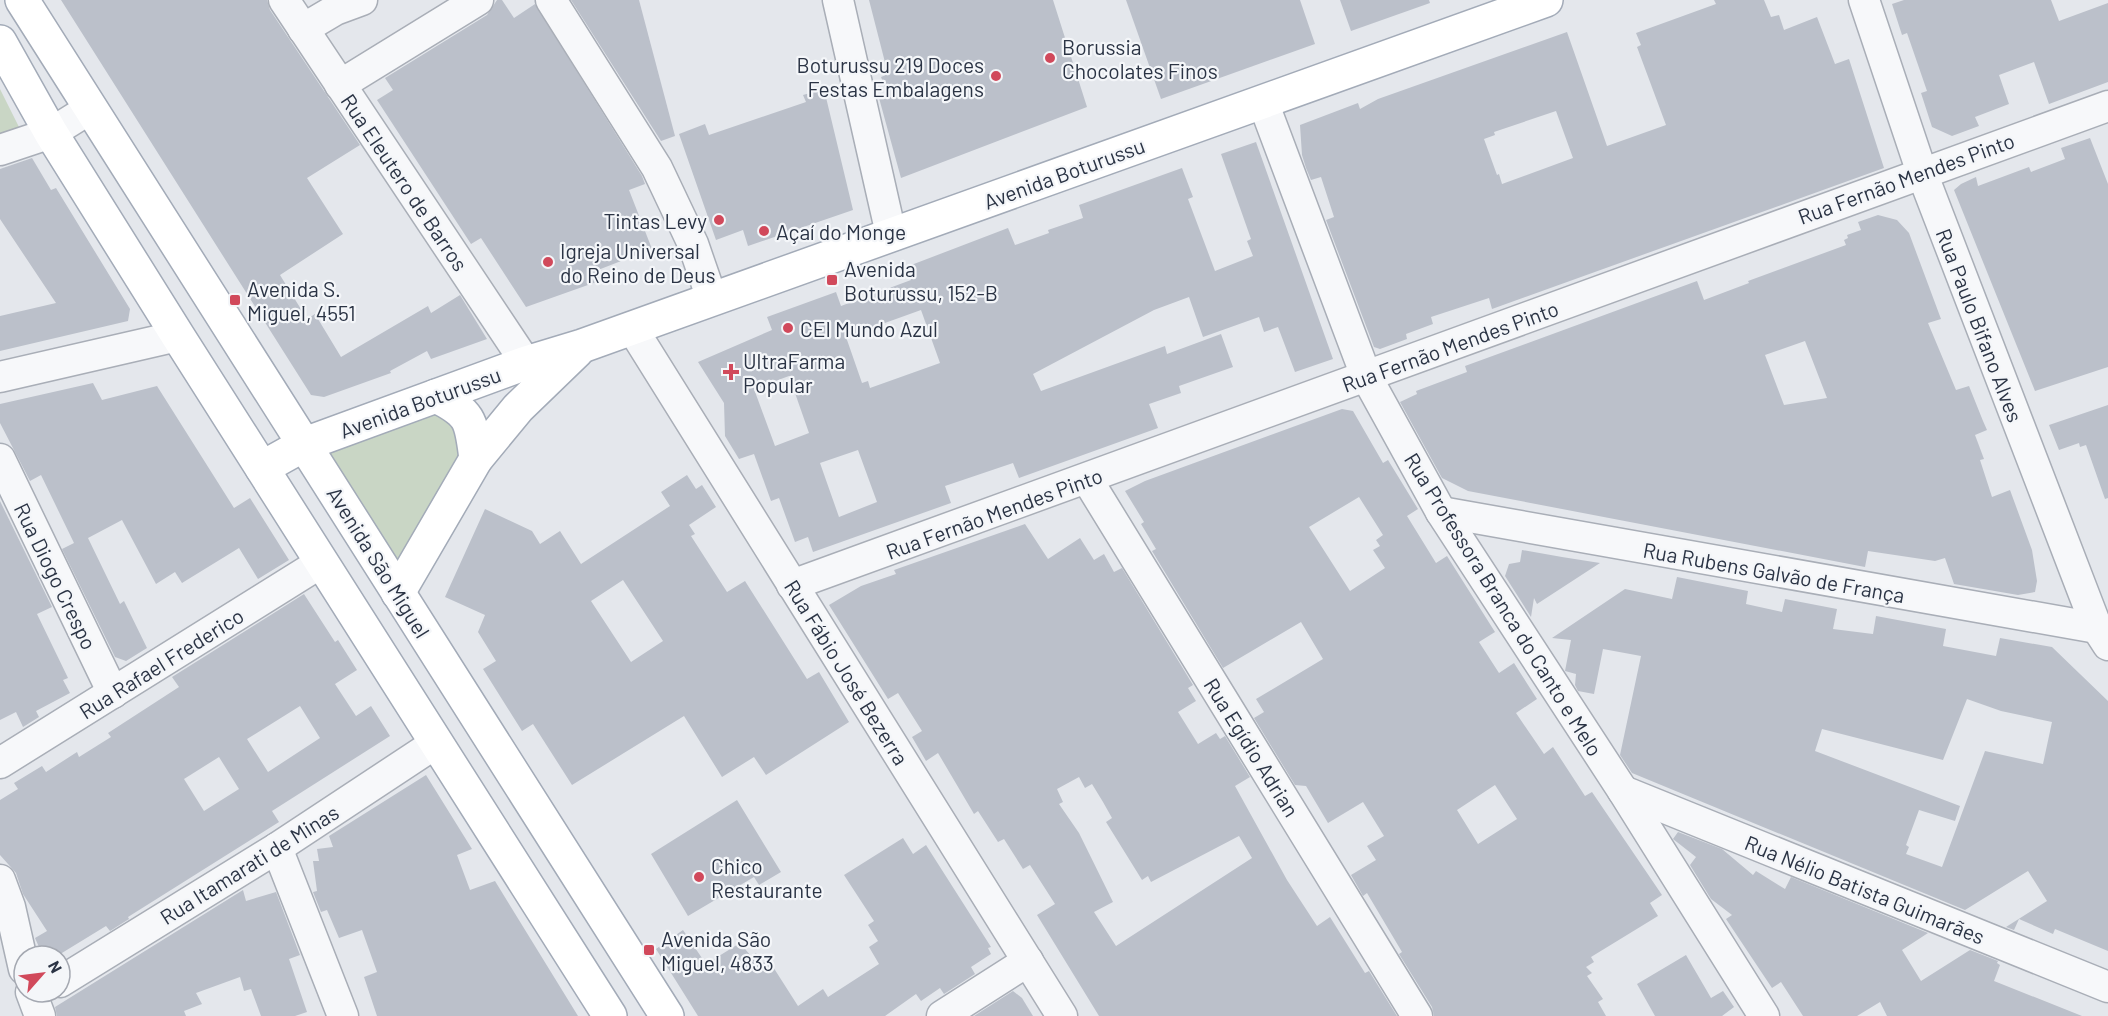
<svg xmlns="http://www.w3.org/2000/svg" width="2108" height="1016" font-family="Barlow,sans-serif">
  <rect width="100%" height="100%" fill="#e4e7ec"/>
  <g fill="#c9d6c5">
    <path d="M0 89 21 131 0 139Z"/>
    <path d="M439 401 469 448 400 578 318 449Z"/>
  </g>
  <g fill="#bbc0ca" fill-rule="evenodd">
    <path d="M61 0H267L270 10 360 145 307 178 343 234 280 275 307 319 315 314 341 357 428 306 431 313 460 295 487 339 431 359 427 351 390 371 391 373 324 397 311 395Z"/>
    <path d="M497 0H502L514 18 535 4 642 176 645 184 629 190 652 249 598 270 602 280 526 307 481 238 471 244 377 100 393 90 385 78 487 15Z"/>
    <path d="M571 0H639L675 136 661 141Z"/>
    <path d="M869 0H1053L1087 107 901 178 879 98 888 95 881 77 888 74Z"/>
    <path d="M1126 0H1300L1315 44 1161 99Z"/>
    <path d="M1340 0H1429L1430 3 1351 31Z"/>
    <path d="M1714 0H1764L1771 17 1779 15 1784 30 1817 17 1835 64 1849 59 1884 168 1492 309 1489 298 1431 317 1433 324 1406 334 1407 339 1380 349 1374 347 1326 220 1334 217 1321 177 1311 180 1306 168 1302 155 1300 125 1358 103 1360 109 1378 99 1567 32 1607 146 1666 125 1637 47 1641 45 1636 33 1716 4ZM1556 111 1573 158 1502 184 1499 174 1497 175 1484 139 1495 135 1494 132Z"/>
    <path d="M1904 0H2051L2059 21 2108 3V82L2049 104 2034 62 1999 75 2009 104 1975 117 1979 126 1952 136 1932 127 1921 93 1927 91 1907 33 1902 35 1892 4Z"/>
    <path d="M824 89 853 210 748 246 743 230 716 240 679 134 705 124 709 135 806 102 803 95Z"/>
    <path d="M2090 138 2108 184V367L2035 391 1954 190 1961 184 1976 177 1978 186 2029 167 2031 172 2065 159 2061 148Z"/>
    <path d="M1256 142 1333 359 1295 372 1278 327 1264 332 1259 317 1203 337 1189 297 1154 310 1033 374 1041 391 1165 346 1167 354 1221 334 1233 367 1179 386 1181 393 1149 404 1158 428 1019 478 1013 463 945 486 951 503 813 552 808 537 795 542 779 498 771 501 754 454 739 459 725 436 724 403 698 362 772 330 767 317 836 292 841 306 911 280 906 267 1008 228 1015 245 1049 233 1048 230 1083 218 1079 205 1182 168 1193 197 1188 199 1215 271 1253 256 1247 241 1251 239 1221 154ZM921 310 940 363 870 388 868 381 862 383 846 337ZM789 376 809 433 775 446 754 389ZM858 450 877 502 839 517 820 463Z"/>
    <path d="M32 158 51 190 56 188 130 309 128 321 0 351V316L56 303 0 219V169Z"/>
    <path d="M1878 215 1897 220 1909 233 1941 319 1928 323 1956 390 1969 386 1983 421 1987 430 1975 435 1984 459 1980 460 1992 497 2010 490 2032 550 2037 581 2035 592 2018 595 1954 584 1945 558 1935 561 1868 551 1865 567 1468 491 1442 478 1400 402 1417 394 1416 391 1467 372 1465 366 1697 281 1704 300 1749 283 1748 281 1846 245 1844 240 1848 238 1847 235 1861 230 1858 222ZM1805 341 1827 398 1784 405 1765 355Z"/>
    <path d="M93 383 102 400 157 386 234 508 250 498 289 560 258 579 239 548 182 583 175 572 156 584 122 520 88 538 120 604 124 601 147 648 126 661 115 657 62 549 74 543 41 475 30 481 0 423V404Z"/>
    <path d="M2108 405V498L2105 499 2086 445 2080 447 2079 443 2059 450 2049 425Z"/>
    <path d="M1342 409 1353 411 1383 463 1388 460 1418 509 1407 516 1436 563 1447 556 1495 632 1479 642 1499 673 1514 663 1537 699 1516 713 1544 754 1553 747 1585 796 1592 792 1662 895 1650 903 1658 916 1591 957 1594 962 1586 967 1592 973 1587 976 1603 999 1598 1002 1606 1016H1434L1432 1007 1399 954 1402 952 1367 893 1363 896 1351 875 1376 860 1367 846 1384 836 1363 802 1328 823 1306 786 1295 785 1254 718 1264 712 1256 699 1323 659 1301 622 1223 668 1152 551 1156 549 1141 524 1144 522 1125 491 1145 481ZM1359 497 1383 535 1376 540 1380 546 1373 550 1385 568 1350 591 1309 527ZM1495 785 1517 819 1478 844 1457 810Z"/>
    <path d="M687 475 696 489 702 485 716 507 689 525 695 534 691 536 727 592 745 581 807 679 819 672 849 722 766 775 754 757 722 777 684 716 572 785 533 724 522 731 483 669 496 661 478 632 485 615 445 597 485 509 532 531 540 544 560 531 581 564 670 506 661 492ZM623 580 663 641 631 662 591 601Z"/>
    <path d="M0 501 52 607 37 614 68 678 63 680 70 693 36 711 39 717 23 727 16 712 0 720Z"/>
    <path d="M1025 524 1048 559 1080 538 1094 560 1104 554 1114 572 1122 568 1193 685 1188 688 1196 701 1178 712 1198 744 1216 733 1220 739 1225 736 1250 777 1235 786 1287 880 1317 926 1330 917 1365 973 1369 971 1397 1016H1099L1037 915 1055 904 1030 865 1023 869 1004 839 998 842 978 811 974 814 938 753 926 761 912 737 922 731 898 693 888 699 829 605 861 586 896 574 894 570ZM1079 777 1085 788 1092 784 1103 802 1112 818 1106 822 1142 880 1148 876 1151 882 1239 836 1252 858 1116 946 1094 912 1113 902 1079 833 1059 804 1063 802 1057 789Z"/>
    <path d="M1522 550 1562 557 1600 563 1537 604 1534 598 1531 617 1505 576 1509 564 1520 562Z"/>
    <path d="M1677 577 1748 591 1746 604 1782 612 1785 599 1837 609 1833 629 1873 634 1876 616 1946 629 1943 646 1996 656 2000 638 2052 647 2108 701V951L2055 929 2053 934 2019 919 2014 930 2006 927 2047 901 2028 871 1965 910 1632 773 1620 755 1641 656 1603 649 1594 694 1578 691 1575 685 1576 674 1565 671 1571 640 1552 638 1625 589 1672 599ZM1967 699 2001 711 2052 722 2043 764 1985 751 1942 867 1906 854 1909 847 1906 845 1919 810 1955 821 1960 806 1815 751 1822 729 1943 760Z"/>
    <path d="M304 594 335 642 338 640 357 670 335 684 356 716 371 706 390 736 272 811 279 822 128 917 129 919 110 931 106 926 57 956H43L35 938 47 931 23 894 16 873 0 855V800L18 789 14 783 42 766 46 772 77 752 79 757 111 737 108 733 179 687 172 677ZM300 706 320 738 268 772 247 739ZM219 757 239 789 204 811 184 779Z"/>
    <path d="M426 775 472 849 457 855 470 890 495 881 578 1016H377L364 977 377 972 362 930 339 938 327 910 321 912 313 892 317 891 313 861H319L317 849 333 847 329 836Z"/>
    <path d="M737 800 781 872 759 885 754 877 688 916 651 854Z"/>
    <path d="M1678 832 1722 849 1753 875 1756 871 1785 889 1791 877 1928 933 1902 950 1921 981 1970 950 1998 961 1997 963 2000 965 1994 981 2082 1016H1887L1880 1002 1857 1016H1803L1781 982 1772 988 1726 919 1732 915 1711 899 1690 865 1696 857 1673 839Z"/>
    <path d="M903 838 913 854 926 845 991 947 988 948 991 954 971 967 975 974 944 994 940 988 921 1001 916 994 885 1016H698L656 949 683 930 706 964 740 943 751 956 756 953 763 963 768 959 798 1006 823 989 828 997 879 964 869 947 878 941 868 925 874 921 844 875Z"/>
    <path d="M243 890 246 901 276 892 300 955 289 959 307 1012 295 1016H261L251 989 244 991 240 977 196 993 202 1004 184 1011 186 1016H57L55 1007Z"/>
    <path d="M1686 955 1711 998 1723 991 1734 1007 1722 1016H1655L1637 984Z"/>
    <path d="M1013 991 1022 998 1033 1016H974Z"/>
  </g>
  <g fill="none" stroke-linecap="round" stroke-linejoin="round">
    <defs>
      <g id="minor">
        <path d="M284 0 526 363"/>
        <path d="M551 0 657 168 693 244 712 299"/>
        <path d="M838 0 891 234"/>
        <path d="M1864 0 1922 173 2097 628 2108 645"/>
        <path d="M303 29 335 10 362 0"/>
        <path d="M340 85 478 0"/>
        <path d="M1263 102 1366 376 1441 512 1623 791 1764 1016"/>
        <path d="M0 150 51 133 91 108"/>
        <path d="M632 328 1062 1016"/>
        <path d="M0 377 178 336"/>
        <path d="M0 459 113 693"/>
        <path d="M1087 479 1417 1016"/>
        <path d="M1441 512 2108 630"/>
        <path d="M792 585 2108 106"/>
        <path d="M0 763 322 562"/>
        <path d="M1623 791 2108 987"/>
        <path d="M277 848 343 1016"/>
        <path d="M0 880 10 907 24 969"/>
        <path d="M60 982 277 848 436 743"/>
        <path d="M31 992 40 1016"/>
        <path d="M942 1016 1028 961"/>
      </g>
      <g id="major">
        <path d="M22 0 667 1016"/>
        <path d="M0 42 51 133 178 336 610 1016"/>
        <path d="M436 396C472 414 471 421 476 459"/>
        <path d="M262 468 305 444 526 363 582 346 1546 0"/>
        <path d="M398 593 476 459 518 408 577 351"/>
      </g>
    </defs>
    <use href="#minor" stroke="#a9aeb7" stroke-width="33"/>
    <use href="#major" stroke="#a3abb8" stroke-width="36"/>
    <use href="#minor" stroke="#f7f8fa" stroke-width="30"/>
    <use href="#major" stroke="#fff" stroke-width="33"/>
  </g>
  <g fill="#d1495b" stroke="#f4f6f9" stroke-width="2">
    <circle cx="1050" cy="58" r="6"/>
    <circle cx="996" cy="76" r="6"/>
    <circle cx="719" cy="220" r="6"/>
    <circle cx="764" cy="231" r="6"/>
    <circle cx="548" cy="262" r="6"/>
    <rect x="826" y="274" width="12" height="12" rx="3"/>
    <rect x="229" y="294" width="12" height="12" rx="3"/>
    <circle cx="788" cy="328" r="6"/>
    <path d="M728 363h6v6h6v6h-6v6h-6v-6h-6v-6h6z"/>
    <circle cx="699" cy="877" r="6"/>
    <rect x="643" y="944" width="12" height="12" rx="3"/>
  </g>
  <g text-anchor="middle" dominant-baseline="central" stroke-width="4.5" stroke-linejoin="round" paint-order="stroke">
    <g font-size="21" fill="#2b3445" stroke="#f4f6f9" text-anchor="start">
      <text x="1062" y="46">Borussia<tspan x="1062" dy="24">Chocolates Finos</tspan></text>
      <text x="984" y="64" text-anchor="end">Boturussu 219 Doces<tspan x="984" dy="24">Festas Embalagens</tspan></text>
      <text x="707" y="220" text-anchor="end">Tintas Levy</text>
      <text x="776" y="231">Açaí do Monge</text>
      <text x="560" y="250">Igreja Universal<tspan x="560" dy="24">do Reino de Deus</tspan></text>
      <text x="844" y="268">Avenida<tspan x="844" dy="24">Boturussu, 152-B</tspan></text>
      <text x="247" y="288">Avenida S.<tspan x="247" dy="24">Miguel, 4551</tspan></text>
      <text x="800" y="328">CEI Mundo Azul</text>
      <text x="743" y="360">UltraFarma<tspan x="743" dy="24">Popular</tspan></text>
      <text x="711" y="865">Chico<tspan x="711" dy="24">Restaurante</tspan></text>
      <text x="661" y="938">Avenida São<tspan x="661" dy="24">Miguel, 4833</tspan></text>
    </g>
    <g font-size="21" fill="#2b3445" stroke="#f4f6f9">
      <text transform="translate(1064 173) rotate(-20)">Avenida Boturussu</text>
      <text transform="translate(1906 178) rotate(-20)">Rua Fernão Mendes Pinto</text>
      <text transform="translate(405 182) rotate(56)">Rua Eleutero de Barros</text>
      <text transform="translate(1980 325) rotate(69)">Rua Paulo Bifano Alves</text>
      <text transform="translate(1450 346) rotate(-20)">Rua Fernão Mendes Pinto</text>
      <text transform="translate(420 402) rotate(-20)">Avenida Boturussu</text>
      <text transform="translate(994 513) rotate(-20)">Rua Fernão Mendes Pinto</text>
      <text transform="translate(379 562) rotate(58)">Avenida São Miguel</text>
      <text transform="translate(1774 572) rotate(10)">Rua Rubens Galvão de França</text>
      <text transform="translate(56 576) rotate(64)">Rua Diogo Crespo</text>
      <text transform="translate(1504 604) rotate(58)">Rua Professora Branca do Canto e Melo</text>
      <text transform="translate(161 663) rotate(-32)">Rua Rafael Frederico</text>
      <text transform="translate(847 672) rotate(58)">Rua Fábio José Bezerra</text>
      <text transform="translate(1252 747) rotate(58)">Rua Egídio Adrian</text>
      <text transform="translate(249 864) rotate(-32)">Rua Itamarati de Minas</text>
      <text transform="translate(1865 889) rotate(22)">Rua Nélio Batista Guimarães</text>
    </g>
  </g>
  <g transform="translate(42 974) rotate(62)"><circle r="28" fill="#f4f6f9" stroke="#a4a8b1" stroke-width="1.5"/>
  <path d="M0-4.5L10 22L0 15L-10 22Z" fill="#d1495b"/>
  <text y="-9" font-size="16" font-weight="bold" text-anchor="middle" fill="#2b3445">N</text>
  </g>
</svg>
